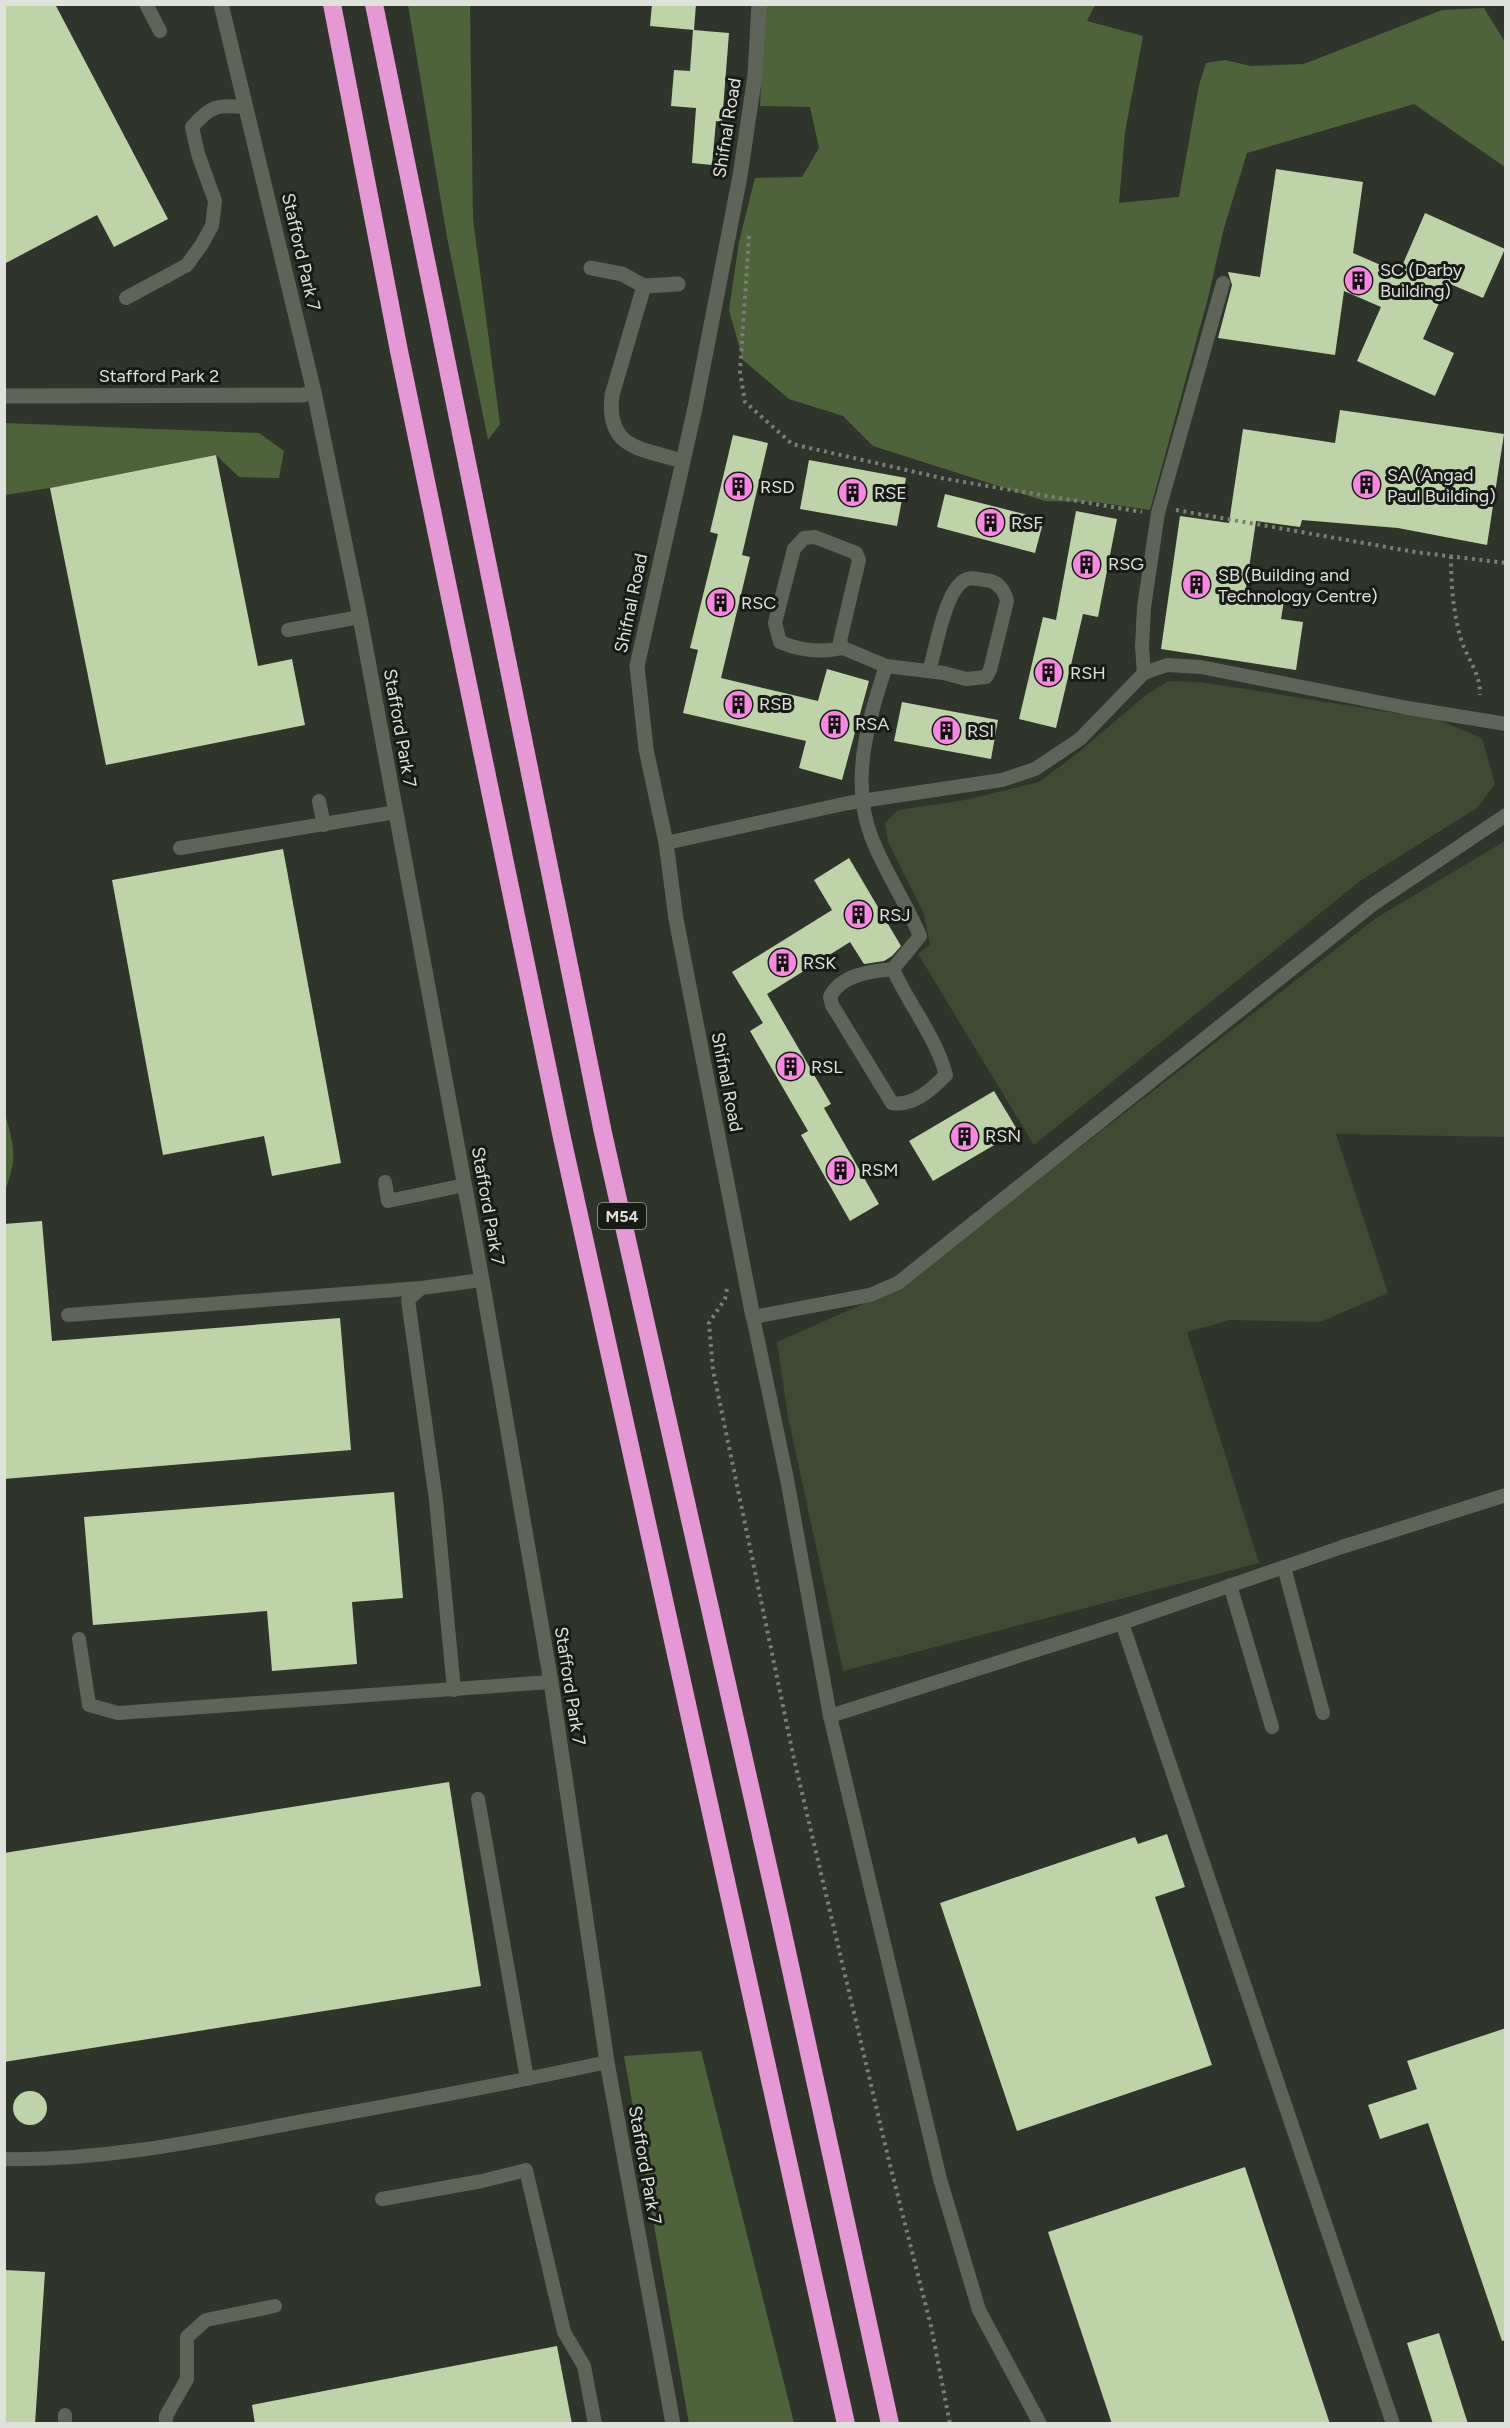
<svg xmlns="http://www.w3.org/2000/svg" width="1510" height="2428" font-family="Figtree,sans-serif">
  <rect width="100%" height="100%" fill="#2f352a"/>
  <g fill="#3e4a32">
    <path d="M1168 681 1201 682 1439 720 1482 738 1495 784 1477 808 1360 881 1034 1145 918 954 930 945 924 914 888 842 885 823 898 810 965 800 1039 782 1079 752 1146 695Z"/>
    <path d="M1505 841V1137L1336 1134 1388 1293 1320 1322 1230 1320 1187 1332 1259 1563 843 1671 788 1417 777 1342 899 1288 1376 918Z"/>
  </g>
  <g fill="#4f633b">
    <path d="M408 5H470L473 219 500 424 488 440 447 237Z"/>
    <path d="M765 5H1095L1087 21 1143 36 1125 132 1119 203 1179 197 1199 85 1206 63 1225 60 1251 66 1304 64 1442 10 1484 8 1505 42V167L1414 104 1247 153 1224 228 1208 298 1150 510 1095 502 1045 501 873 446 843 416 789 399 743 360 729 310 739 242 755 178 802 177 819 148 810 107 760 106Z"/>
    <path d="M5 423 259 433 284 451 279 478 239 477 216 455 50 488 5 495Z"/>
    <path d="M5 1113C14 1148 18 1156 5 1191Z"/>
    <path d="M701 2051 794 2423H689L624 2056Z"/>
  </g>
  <g fill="#bed4a8">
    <path d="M4 4H55L168 219 114 247 97 215 4 264Z"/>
    <path d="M652 4H696L694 30 650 26Z"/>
    <path d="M693 30 729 33 722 122 716 121 712 165 692 163 696 108 671 106 674 70 690 71Z"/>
    <path d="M1276 169 1363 182 1353 253 1399 273 1425 213 1505 249 1483 298 1448 283 1423 339 1454 353 1435 396 1357 361 1381 307 1344 291 1335 355 1218 338 1232 285 1228 272 1260 277Z"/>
    <path d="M1340 410 1504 434 1487 545 1398 528 1302 520 1300 527 1256 521 1245 595 1284 601 1281 619 1303 622 1296 670 1161 649 1180 516 1229 523 1243 429 1335 443Z"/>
    <path d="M733 435 768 443 742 555 750 557 721 678 818 701 827 669 869 681 842 780 799 768 806 741 683 713 698 650 690 648 718 534 710 532Z"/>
    <path d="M216 455 258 666 292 659 305 725 106 765 50 488Z"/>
    <path d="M809 460 906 478 897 526 800 509Z"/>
    <path d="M945 494 1044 519 1035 553 937 527Z"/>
    <path d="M1076 511 1117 519 1098 617 1083 614 1056 728 1019 719 1043 617 1056 620Z"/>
    <path d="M902 702 998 720 991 759 894 741Z"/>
    <path d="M283 849 341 1163 272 1176 264 1136 163 1155 112 880Z"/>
    <path d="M849 858 901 946 892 956 884 961 864 964 850 942 767 994 831 1104 824 1108 879 1204 850 1221 801 1135 808 1131 750 1031 763 1023 732 972 832 910 814 880Z"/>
    <path d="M994 1091 1018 1131 933 1181 909 1141Z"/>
    <path d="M42 1221 52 1341 340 1318 351 1450 4 1479V1224Z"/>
    <path d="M394 1492 403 1598 352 1602 357 1664 272 1671 267 1611 93 1625 84 1517Z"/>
    <path d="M449 1782 481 1986 4 2062V1853Z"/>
    <path d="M1167 1834 1185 1887 1155 1897 1212 2065 1017 2131 940 1903 1135 1837 1138 1844Z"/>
    <path d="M1506 2028V2340L1502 2341 1428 2123 1380 2139 1368 2105 1417 2089 1407 2061Z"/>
    <circle cx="30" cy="2108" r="17"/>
    <path d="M1245 2167 1330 2424H1112L1048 2232Z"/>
    <path d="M4 2270 45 2272 35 2424H4Z"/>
    <path d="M1439 2333 1468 2424H1433L1407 2343Z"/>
    <path d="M557 2346 572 2424H255L252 2405Z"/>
  </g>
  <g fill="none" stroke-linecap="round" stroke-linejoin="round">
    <g stroke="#7a7f76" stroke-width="4" stroke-dasharray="3 4.5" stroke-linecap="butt">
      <path d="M749 236 740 372 745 402 792 444 946 479 1142 512"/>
      <path d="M1176 510 1415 552 1506 563"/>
      <path d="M1451 556C1451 584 1453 612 1461 639 1467 659 1481 674 1480 695"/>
      <path d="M727 1289 725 1299 709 1323 713 1370 794 1759 889 2161 931 2326 950 2424"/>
    </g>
    <g stroke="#5e6458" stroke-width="14">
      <path d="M146 4 160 31"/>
      <path d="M126 298 187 265 202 244 212 226 215 201 198 154 192 127C211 105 217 105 246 107"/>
      <path d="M288 630 360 617"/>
      <path d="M843 648C821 653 801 651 780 642L775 623 794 549 804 538 815 537 856 553 859 560 840 641 843 648 886 666C868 720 850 781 871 836 884 871 906 902 920 936L893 969C909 1005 936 1037 946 1075 932 1089 913 1107 892 1103L832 1005 830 997C840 975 871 971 893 969"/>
      <path d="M886 666 944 673 966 679 986 677 990 670 1007 601C1004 589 997 581 985 580 977 579 968 576 962 582 944 596 936 649 929 671"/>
      <path d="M1144 673 1142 647 1144 607 1158 513 1223 283"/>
      <path d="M319 801 324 825"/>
      <path d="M666 843 848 803 1002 780 1035 769 1080 739 1144 673 1167 665 1201 667 1408 708 1506 724"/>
      <path d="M180 848 396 812"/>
      <path d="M385 1182 388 1201 465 1185"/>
      <path d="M68 1315 421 1288"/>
      <path d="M1284 1567 1323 1713"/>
      <path d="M1230 1585 1272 1727"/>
      <path d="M1122 1623 1342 1547 1506 1495"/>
      <path d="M79 1639 89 1705 118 1713 551 1682"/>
      <path d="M454 1690 436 1500 408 1300 421 1288 482 1280"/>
      <path d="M830 1716 1122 1623 1393 2424"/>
      <path d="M478 1799 527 2079"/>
      <path d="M4 2159C102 2161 198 2141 293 2123 398 2104 503 2085 607 2062"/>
      <path d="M382 2199 482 2181 526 2170 564 2332 584 2366 595 2424"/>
      <path d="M65 2424V2415"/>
      <path d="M166 2424V2416L187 2379V2337L206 2320 275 2306"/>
      <path d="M1040 2424 979 2310 940 2179 830 1716 787 1479 753 1317 870 1295 898 1283 1372 905 1506 815"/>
    </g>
    <g stroke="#5e6458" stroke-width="15">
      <path d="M221 4 314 392 360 617 482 1280 551 1682 607 2062 673 2424"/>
      <path d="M591 268 622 274 644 286 678 284"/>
      <path d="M644 286 612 395C606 449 640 448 682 461"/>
      <path d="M4 396 303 395 314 392"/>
      <path d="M753 1317 676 919 666 843 646 749 637 666 695 408 740 176 755 75 759 4"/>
    </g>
    <g stroke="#e698d4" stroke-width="18">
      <path d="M332 4 399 351 562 1138 846 2424"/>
      <path d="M374 4 603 1133 779 1915 890 2424"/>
    </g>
  </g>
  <defs>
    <symbol id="building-disc" viewBox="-11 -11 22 22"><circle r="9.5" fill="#fc86e3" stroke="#191b17"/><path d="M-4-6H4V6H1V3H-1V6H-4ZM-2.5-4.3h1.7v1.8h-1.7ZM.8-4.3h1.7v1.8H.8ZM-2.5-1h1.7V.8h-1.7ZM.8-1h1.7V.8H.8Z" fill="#111"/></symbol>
  </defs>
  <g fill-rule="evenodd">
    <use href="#building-disc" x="1342" y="264" width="33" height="33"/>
    <use href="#building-disc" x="1350" y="468" width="33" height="33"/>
    <use href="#building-disc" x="722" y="470" width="33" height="33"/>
    <use href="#building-disc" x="836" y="476" width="33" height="33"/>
    <use href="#building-disc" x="974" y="506" width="33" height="33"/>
    <use href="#building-disc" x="1070" y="548" width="33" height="33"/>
    <use href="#building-disc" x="1180" y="568" width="33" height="33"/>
    <use href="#building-disc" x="704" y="586" width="33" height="33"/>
    <use href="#building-disc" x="1032" y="656" width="33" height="33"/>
    <use href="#building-disc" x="722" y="688" width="33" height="33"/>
    <use href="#building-disc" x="818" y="708" width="33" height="33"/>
    <use href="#building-disc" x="930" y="714" width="33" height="33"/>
    <use href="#building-disc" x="842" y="898" width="33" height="33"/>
    <use href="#building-disc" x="766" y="946" width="33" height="33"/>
    <use href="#building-disc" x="774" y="1050" width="33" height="33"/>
    <use href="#building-disc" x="948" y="1120" width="33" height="33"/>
    <use href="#building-disc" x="824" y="1154" width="33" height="33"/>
  </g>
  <g text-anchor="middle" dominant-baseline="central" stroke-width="6" stroke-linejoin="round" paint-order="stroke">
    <rect fill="#191b17" stroke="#a3a6a0" stroke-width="1.5" x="598" y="1203" width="48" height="26" rx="4.5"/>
    <g font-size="16" font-weight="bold" fill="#dee2db">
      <text x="622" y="1216">M54</text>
    </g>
    <g font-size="18" fill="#dee2db" stroke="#191b17">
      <text transform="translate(727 128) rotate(-81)">Shifnal Road</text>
      <text transform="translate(301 252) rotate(77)">Stafford Park 7</text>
      <text x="159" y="376">Stafford Park 2</text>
      <text transform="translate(631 603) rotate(-78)">Shifnal Road</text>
      <text transform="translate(400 728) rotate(80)">Stafford Park 7</text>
      <text transform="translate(727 1082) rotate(79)">Shifnal Road</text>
      <text transform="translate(488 1206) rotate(80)">Stafford Park 7</text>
      <text transform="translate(570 1686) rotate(81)">Stafford Park 7</text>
      <text transform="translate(645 2165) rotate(80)">Stafford Park 7</text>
    </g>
    <g font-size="18" fill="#dee2db" stroke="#191b17" text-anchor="start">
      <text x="1380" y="270">SC (Darby<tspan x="1380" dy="21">Building)</tspan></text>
      <text x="1387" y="475">SA (Angad<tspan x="1387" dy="21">Paul Building)</tspan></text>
      <text x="760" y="487">RSD</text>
      <text x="874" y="493">RSE</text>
      <text x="1011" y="523">RSF</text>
      <text x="1108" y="564">RSG</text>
      <text x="1218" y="575">SB (Building and<tspan x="1218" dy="21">Technology Centre)</tspan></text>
      <text x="741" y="603">RSC</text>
      <text x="1070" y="673">RSH</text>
      <text x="759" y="704">RSB</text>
      <text x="855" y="724">RSA</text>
      <text x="967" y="731">RSI</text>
      <text x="879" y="915">RSJ</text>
      <text x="803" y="963">RSK</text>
      <text x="811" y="1067">RSL</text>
      <text x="985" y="1136">RSN</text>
      <text x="861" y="1170">RSM</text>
    </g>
  </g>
  <rect width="1510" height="2428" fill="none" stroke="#dee2db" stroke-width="12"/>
</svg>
